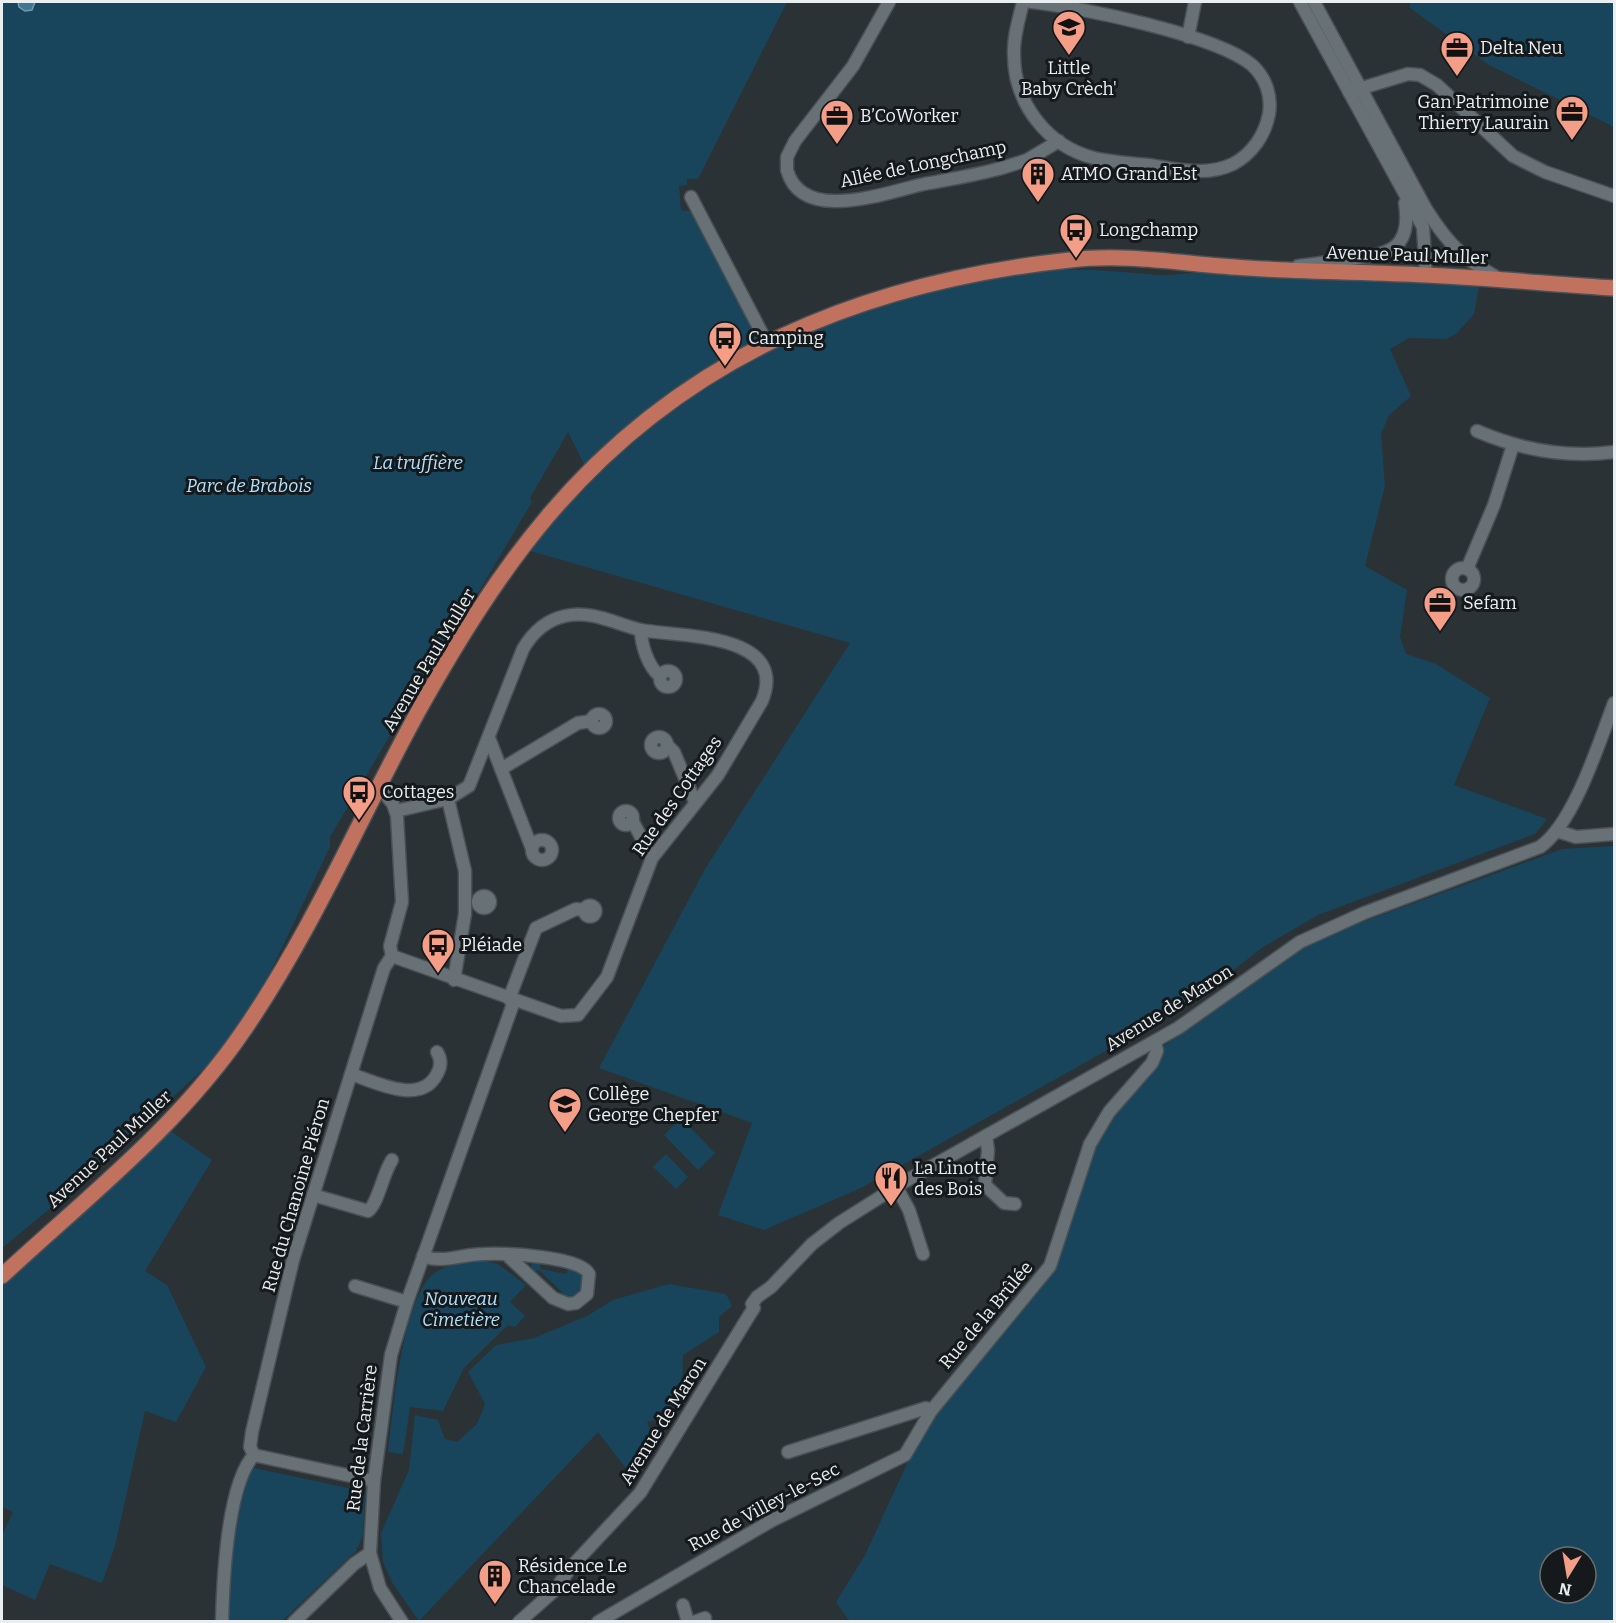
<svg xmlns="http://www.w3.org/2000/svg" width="1616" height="1623" font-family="Bitter,serif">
  <rect width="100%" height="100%" fill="#2a3236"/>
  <g fill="#18455b" fill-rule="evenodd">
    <path d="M2 2H787L698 179H687V185L679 186 681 210 696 212 767 353 794 340 805 331C884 305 957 278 1040 271 1080 267 1120 272 1157 275 1168 276 1195 272 1211 272L1479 286 1474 314 1456 334 1446 339 1409 338 1390 349 1411 396 1389 415 1381 434 1385 486 1365 566 1407 590 1400 637 1406 654 1436 664 1490 698 1454 785 1547 819 1535 834 1318 915 1263 947 1199 997 1147 1028 861 1188 764 1230 718 1215 752 1123 599 1068 705 869 850 643 527 550 591 478 568 432 530 498 532 502 478 593H474L330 837V847L249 1017 221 1053 142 1125 106 1163 2 1248Z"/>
    <path d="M1410 2H1614V127L1489 65 1410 8Z"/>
    <path d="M1614 846V1621L850 1622 836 1602 865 1555 917 1442 927 1425 1052 1269 1092 1145 1162 1047 1303 947 1332 933 1562 849ZM1550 1557H1586V1593H1550Z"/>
    <path d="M681 1118 715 1153 698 1170 664 1135Z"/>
    <path d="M169 1130 212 1160 145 1271 167 1285 206 1367 176 1422 145 1411 115 1546 102 1583 50 1564 35 1600 2 1585V1535L13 1512 2 1507V1284Z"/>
    <path d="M666 1154 688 1177 676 1189 653 1167Z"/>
    <path d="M480 1260 498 1264 526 1285 510 1302 525 1316 515 1327 508 1325 464 1368 443 1411 410 1407 403 1454 388 1452C393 1412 402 1302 432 1275 444 1265 465 1261 480 1260Z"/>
    <path d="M533 1262 541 1264 540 1269 566 1274 569 1268 577 1270 584 1278 583 1291 571 1299 558 1295 563 1293 539 1270 533 1272 530 1268Z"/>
    <path d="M669 1284 726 1294 732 1306 719 1317V1332L683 1355 682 1398 668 1417 647 1422 655 1442 648 1460 628 1471 598 1432 419 1621 393 1584 383 1562 381 1533 409 1470 415 1415 438 1420 445 1439 457 1442 477 1424 485 1404 468 1372 496 1345 534 1338 587 1316 613 1300Z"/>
    <path d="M254 1468 362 1491 365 1496 363 1535 356 1551 282 1621 225 1622 237 1493 244 1494 249 1472Z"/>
  </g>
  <path fill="#3f7692" stroke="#729aae" stroke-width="1.5" d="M18 2H35L32 10 25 11 19 7Z"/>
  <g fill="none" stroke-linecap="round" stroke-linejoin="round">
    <defs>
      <g id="minor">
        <path d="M889 2 853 66 795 141 787 157V170C802 225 887 192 924 184 951 179 978 175 1005 167L1027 160 1059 141"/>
        <path d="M1023 2C1019 19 1013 37 1014 55 1014 103 1047 146 1094 158 1112 162 1130 163 1148 165 1176 169 1206 177 1233 164 1252 154 1265 135 1269 114 1272 96 1266 78 1252 65 1216 35 1080 7 1031 2"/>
        <path d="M1300 2 1423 227 1426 275"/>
        <path d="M1314 2 1426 209C1448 244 1463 259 1500 279"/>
        <path d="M1188 37 1195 2"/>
        <path d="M1349 92 1408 74 1420 75 1437 85 1513 156 1545 172 1614 196"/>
        <path d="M691 197 767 343"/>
        <path d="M1298 266C1316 264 1333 261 1350 259 1390 254 1412 249 1405 203"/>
        <path d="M1477 431C1521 450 1567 458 1614 452"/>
        <circle cx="1463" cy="579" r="11"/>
        <path d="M1467 569 1494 505 1513 445"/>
        <path d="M641 630C641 644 648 667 660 676"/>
        <circle cx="668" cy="679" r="8"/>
        <circle cx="599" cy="721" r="7"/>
        <circle cx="659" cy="745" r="8"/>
        <path d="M489 738 531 846"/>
        <path d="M667 745 674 752 695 802"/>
        <path d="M501 769 578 723 592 721"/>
        <path d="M378 785 393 804 397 816 402 902 390 946 392 956"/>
        <path d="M448 799 465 871V914L454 980"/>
        <circle cx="626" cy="818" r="7"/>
        <path d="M632 820 652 858"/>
        <path d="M1557 831 1576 837 1614 834"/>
        <circle cx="542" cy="850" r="10"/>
        <circle cx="484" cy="902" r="6"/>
        <circle cx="590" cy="911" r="5.5"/>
        <path d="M392 956 561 1016 578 1015 607 977 652 858 718 775 762 701C790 632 677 637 641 630 616 624 592 610 565 616 546 620 533 632 523 649L469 786 448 799 396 811"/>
        <path d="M509 999 536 928 576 909 585 910"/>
        <path d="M351 1074C375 1082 421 1106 437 1074 441 1067 442 1060 437 1052"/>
        <path d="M986 1136 988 1150 985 1185 1004 1203 1015 1204"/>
        <path d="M896 1186 909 1210 923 1254"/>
        <path d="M313 1195 368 1211C378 1204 383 1173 392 1160"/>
        <path d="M423 1256C443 1264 462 1254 483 1254 503 1253 581 1256 589 1274L587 1294 576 1303 568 1304 553 1298 508 1256"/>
        <path d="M355 1286 407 1302"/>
        <path d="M788 1452 926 1408 931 1411"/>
        <path d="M254 1455 250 1447 252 1432 293 1260 384 968 392 956"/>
        <path d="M254 1455 374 1481"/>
        <path d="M683 1605 688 1622"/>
        <path d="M222 1622C223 1582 227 1484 254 1455"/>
        <path d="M294 1622 354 1564 370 1553"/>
        <path d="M402 1622 380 1588 370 1553 374 1481 391 1355 407 1302 514 1001"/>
        <path d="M519 1622 555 1590 571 1567 640 1493 750 1314 754 1308 752 1304 757 1297 771 1287 812 1244 839 1223 904 1182 1178 1028 1300 942 1364 913 1540 847C1574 823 1599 743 1614 703"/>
        <path d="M598 1622 771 1521 905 1455 931 1411 1050 1266 1090 1144 1109 1112 1152 1063 1157 1051 1155 1041"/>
        <path d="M694 1622 705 1618"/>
      </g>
      <path id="major" d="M2 1276C86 1198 179 1126 244 1030 313 930 361 815 420 708 457 642 498 575 548 516 684 355 864 282 1070 260 1129 253 1189 265 1248 268 1307 272 1367 272 1426 275 1489 278 1552 284 1614 288"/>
    </defs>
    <use href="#minor" stroke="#4a5055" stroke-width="15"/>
    <use href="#major" stroke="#4a5055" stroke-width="18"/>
    <use href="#minor" stroke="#687176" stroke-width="12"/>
    <use href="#major" stroke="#c0725e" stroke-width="15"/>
  </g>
  <defs>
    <symbol id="school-pin" viewBox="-11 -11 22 30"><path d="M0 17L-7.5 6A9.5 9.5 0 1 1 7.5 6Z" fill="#f49e87" stroke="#15191b"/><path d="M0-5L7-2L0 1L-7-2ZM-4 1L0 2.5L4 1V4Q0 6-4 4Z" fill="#111"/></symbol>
    <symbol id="office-pin" viewBox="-11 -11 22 30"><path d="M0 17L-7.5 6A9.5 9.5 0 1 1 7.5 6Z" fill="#f49e87" stroke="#15191b"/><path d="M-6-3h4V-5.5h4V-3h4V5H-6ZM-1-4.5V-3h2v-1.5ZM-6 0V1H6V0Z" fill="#111"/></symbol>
    <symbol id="building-pin" viewBox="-11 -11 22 30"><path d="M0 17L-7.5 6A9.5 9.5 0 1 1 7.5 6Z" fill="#f49e87" stroke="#15191b"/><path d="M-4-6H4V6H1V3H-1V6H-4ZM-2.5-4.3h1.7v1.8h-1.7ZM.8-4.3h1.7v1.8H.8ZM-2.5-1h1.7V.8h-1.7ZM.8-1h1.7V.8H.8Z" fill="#111"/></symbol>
    <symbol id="bus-pin" viewBox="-11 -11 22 30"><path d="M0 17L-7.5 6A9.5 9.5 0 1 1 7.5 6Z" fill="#f49e87" stroke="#15191b"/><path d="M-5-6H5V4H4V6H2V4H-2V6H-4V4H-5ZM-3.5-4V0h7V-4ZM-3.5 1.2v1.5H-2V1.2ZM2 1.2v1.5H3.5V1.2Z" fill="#111"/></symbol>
    <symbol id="restaurant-pin" viewBox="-11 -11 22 30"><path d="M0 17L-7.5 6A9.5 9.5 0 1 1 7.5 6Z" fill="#f49e87" stroke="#15191b"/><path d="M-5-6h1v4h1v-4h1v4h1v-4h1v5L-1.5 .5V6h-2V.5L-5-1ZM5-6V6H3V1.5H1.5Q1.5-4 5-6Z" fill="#111"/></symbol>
  </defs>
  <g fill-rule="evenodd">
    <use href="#school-pin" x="1050" y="8" width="38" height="52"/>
    <use href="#office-pin" x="1438" y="29" width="38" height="52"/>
    <use href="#office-pin" x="1553" y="93" width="38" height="52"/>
    <use href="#office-pin" x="818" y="97" width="38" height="52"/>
    <use href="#building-pin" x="1019" y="155" width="38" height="52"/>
    <use href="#bus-pin" x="1057" y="211" width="38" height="52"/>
    <use href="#bus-pin" x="706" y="319" width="38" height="52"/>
    <use href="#office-pin" x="1421" y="584" width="38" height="52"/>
    <use href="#bus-pin" x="340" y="773" width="38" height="52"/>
    <use href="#bus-pin" x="419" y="926" width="38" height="52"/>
    <use href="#school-pin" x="546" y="1085" width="38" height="52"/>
    <use href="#restaurant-pin" x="872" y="1159" width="38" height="52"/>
    <use href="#building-pin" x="476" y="1557" width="38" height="52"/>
  </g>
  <g text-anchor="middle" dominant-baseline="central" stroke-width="6" stroke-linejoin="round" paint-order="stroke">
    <g font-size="18" fill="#e9eef1" stroke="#15191b" text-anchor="start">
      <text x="1480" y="48">Delta Neu</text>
      <text x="1069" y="68" text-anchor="middle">Little<tspan x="1069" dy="21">Baby Crèch'</tspan></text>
      <text x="1549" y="102" text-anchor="end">Gan Patrimoine<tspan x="1549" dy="21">Thierry Laurain</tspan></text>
      <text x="860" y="116">B’CoWorker</text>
      <text x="1061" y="174">ATMO Grand Est</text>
      <text x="1099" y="230">Longchamp</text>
      <text x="748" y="338">Camping</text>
      <text x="1463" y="603">Sefam</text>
      <text x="382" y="792">Cottages</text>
      <text x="461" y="945">Pléiade</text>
      <text x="588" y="1094">Collège<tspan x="588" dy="21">George Chepfer</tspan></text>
      <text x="914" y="1168">La Linotte<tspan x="914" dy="21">des Bois</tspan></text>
      <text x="518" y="1566">Résidence Le<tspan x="518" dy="21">Chancelade</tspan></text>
    </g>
    <g font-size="18" fill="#e9eef1" stroke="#15191b">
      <text transform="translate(923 164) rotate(-12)">Allée de Longchamp</text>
      <text transform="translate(1407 255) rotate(2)">Avenue Paul Muller</text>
      <text transform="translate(429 660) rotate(-59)">Avenue Paul Muller</text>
      <text transform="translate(677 796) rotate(-55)">Rue des Cottages</text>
      <text transform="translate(1169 1008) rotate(-32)">Avenue de Maron</text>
      <text transform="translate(109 1149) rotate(-43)">Avenue Paul Muller</text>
      <text transform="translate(296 1195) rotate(-74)">Rue du Chanoine Piéron</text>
      <text transform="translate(986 1315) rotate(-50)">Rue de la Brûlée</text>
      <text transform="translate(663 1421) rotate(-58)">Avenue de Maron</text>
      <text transform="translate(362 1438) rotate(-83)">Rue de la Carrière</text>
      <text transform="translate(764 1507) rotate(-28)">Rue de Villey-le-Sec</text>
    </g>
    <g font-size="18" font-style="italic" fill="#b2e2fd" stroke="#15191b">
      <text x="418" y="463">La truffière</text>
      <text x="249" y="486">Parc de Brabois</text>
      <text x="461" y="1299">Nouveau<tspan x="461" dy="21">Cimetière</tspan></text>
    </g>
  </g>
  <rect width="1616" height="1623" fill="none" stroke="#e9eef1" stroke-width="6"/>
  <g transform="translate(1568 1575) rotate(191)"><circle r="28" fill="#15191b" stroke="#6a6e71" stroke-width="1.5"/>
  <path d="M0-4.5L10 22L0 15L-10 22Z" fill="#f49e87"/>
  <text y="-9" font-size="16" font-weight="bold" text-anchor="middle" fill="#e9eef1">N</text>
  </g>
</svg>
